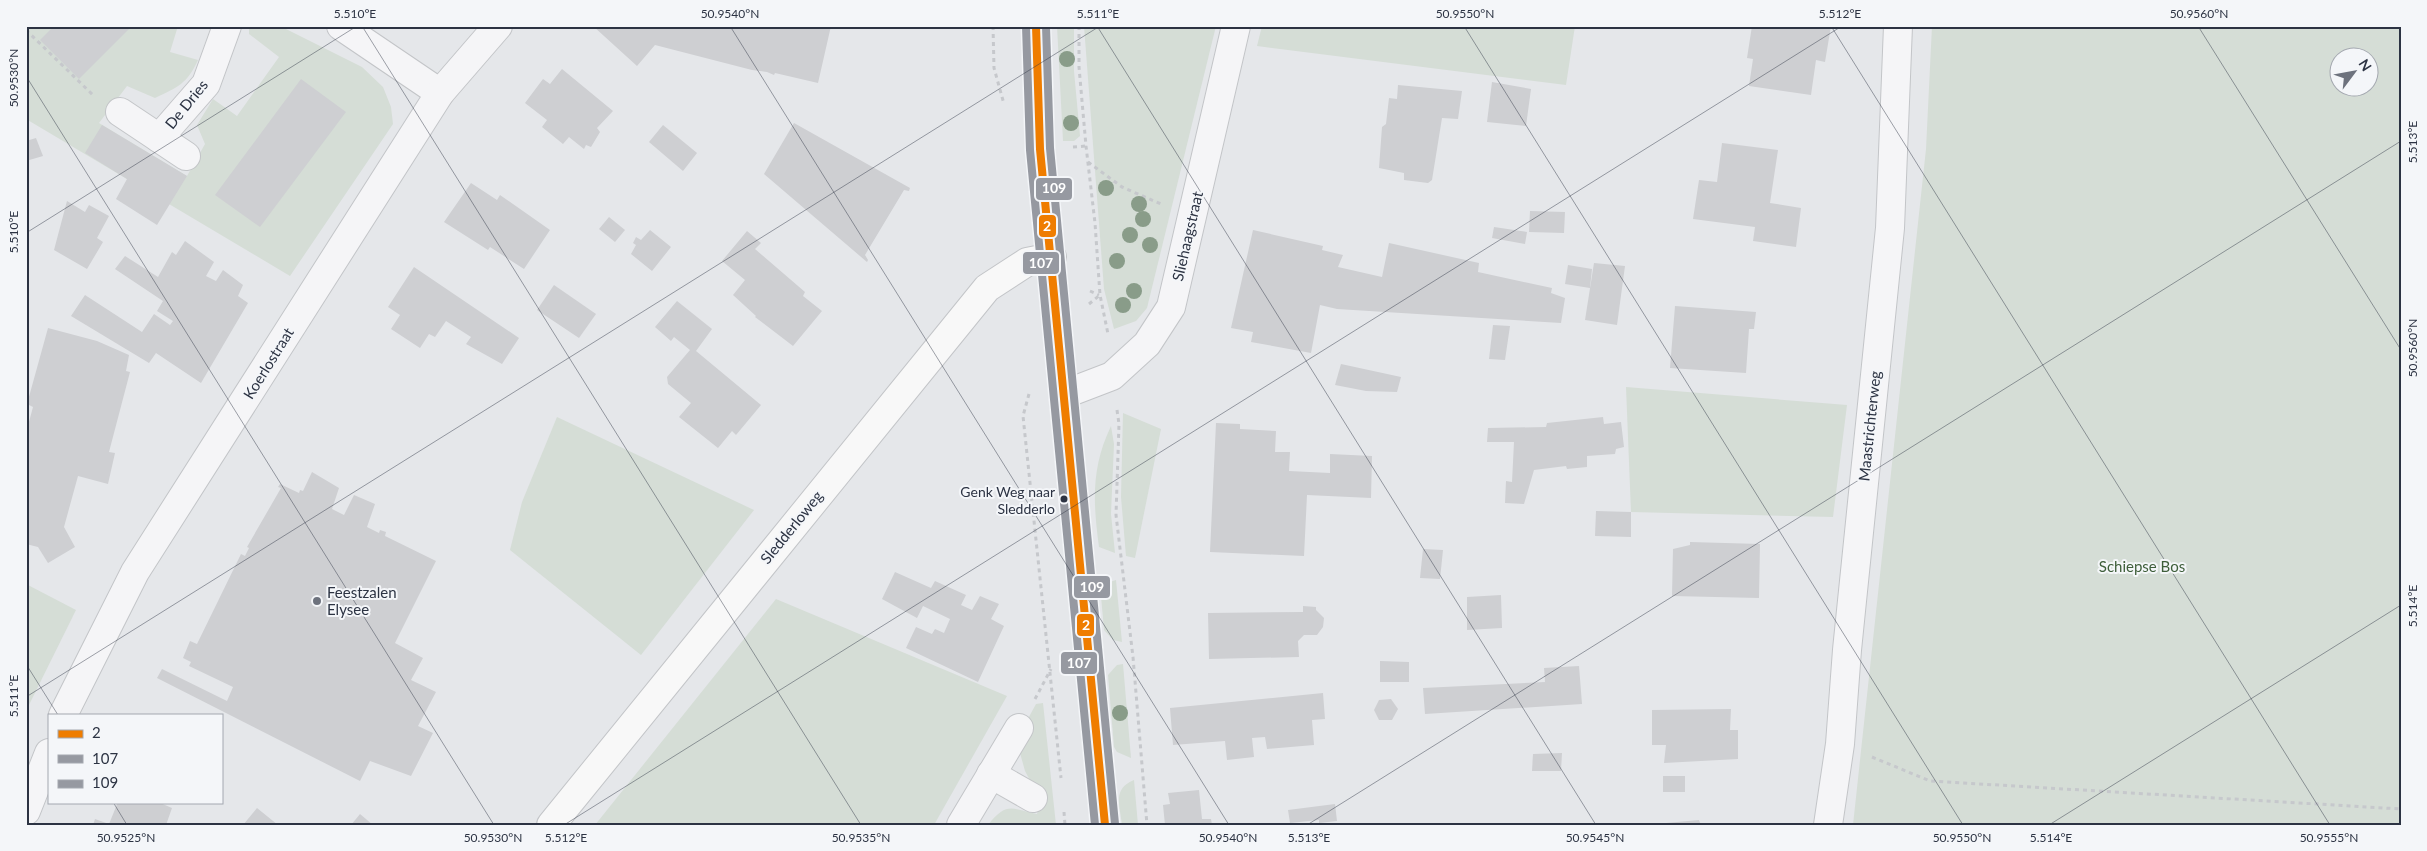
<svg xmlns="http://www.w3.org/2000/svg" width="2427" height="851" font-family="Lato,sans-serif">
  <rect width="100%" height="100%" fill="#e5e7ea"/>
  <g fill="#d5ddd6" fill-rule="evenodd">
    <path d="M26 26H178L170 52 198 60C187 84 178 87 155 98L127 86 99 123 187 176 205 144 197 125 213 99 237 116 279 57 249 34V26H280L362 67 383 87 391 107 393 124 290 276 26 119Z"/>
    <path d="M1057 26H1074V71L1080 136 1074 141H1063Z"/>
    <path d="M1084 26H1216L1147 308 1136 321 1114 329 1104 289Z"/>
    <path d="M1262 26H1575L1566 85 1257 46Z"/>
    <path d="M1932 26H2401V825H1853L1926 149ZM2340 58H2370V88H2340Z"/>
    <path d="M1626 387 1847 405 1833 517 1631 512Z"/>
    <path d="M1123 413 1161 429 1135 558 1126 556 1121 497Z"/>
    <path d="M557 417 754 510 641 655 510 550 522 502Z"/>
    <path d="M1111 426 1114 444 1111 514 1115 553 1099 547C1093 502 1091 468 1111 426Z"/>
    <path d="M1116 580 1122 642 1113 640 1104 630 1100 585Z"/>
    <path d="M26 584 76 610 26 711Z"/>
    <path d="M776 599 1007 696 934 825H595Z"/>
    <path d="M1123 664 1131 758 1117 752 1114 747 1108 675 1117 665Z"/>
    <path d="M1043 703 1056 825H988C1007 801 1012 809 1037 814L1043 794 1033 786 1025 771 1020 753 1024 726 1036 704Z"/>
    <path d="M1134 780 1138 825H1122C1120 805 1112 789 1134 780Z"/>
  </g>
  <g fill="#cecfd2">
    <path d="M54 26H132L79 79 40 40Z"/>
    <path d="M593 26H831L818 83 775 73 774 75 767 72 752 70 655 45 637 66Z"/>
    <path d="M1752 26H1831L1825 62 1816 60 1811 95 1749 86 1753 59 1747 58Z"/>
    <path d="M562 69 613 111 597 128 600 132 591 147 586 145 584 149 569 137 563 144 542 127 547 120 525 103 543 79 550 84Z"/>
    <path d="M301 79 346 112 260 227 215 195Z"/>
    <path d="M1492 82 1531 89 1526 126 1487 122Z"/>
    <path d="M1398 85 1462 91 1458 119 1442 118 1432 180 1428 183 1404 180V173L1379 168 1382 127 1386 124 1389 98 1397 99Z"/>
    <path d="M794 123 910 188 909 191 904 190 865 255 868 260 867 262 764 174Z"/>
    <path d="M102 125 187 176 157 225 116 199 127 179 85 153Z"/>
    <path d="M663 125 697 153 683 171 649 142Z"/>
    <path d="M36 138 43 156 26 161V141Z"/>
    <path d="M1722 143 1778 150 1770 203 1801 208 1796 247 1753 241 1755 227 1693 219 1699 180 1717 182Z"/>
    <path d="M471 183 497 200 500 195 550 230 524 269 490 247 488 250 444 222Z"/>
    <path d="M67 201 85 212 89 205 109 216 97 238 103 242 87 269 54 250Z"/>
    <path d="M1530 211 1565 212 1564 233 1529 232Z"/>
    <path d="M609 217 625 230 615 242 599 229Z"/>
    <path d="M1494 227 1527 232 1525 244 1492 238Z"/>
    <path d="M650 230 671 247 652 271 631 254 636 245 633 243 636 237 641 240Z"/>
    <path d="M1253 230 1323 246 1322 250 1343 255 1338 267 1382 277 1389 243 1479 263 1478 272 1552 288 1551 293 1565 298 1561 323 1337 309 1320 305 1311 353 1251 342 1253 332 1231 328Z"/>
    <path d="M747 231 761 243 755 249 805 292 803 296 822 311 793 346 755 317 756 316 733 295 745 280 722 261Z"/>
    <path d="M185 241 214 262 206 276 216 281 223 270 243 285 238 296 248 303 201 383 156 353 149 363 71 316 85 295 142 332 154 314 170 325 173 321 157 311 163 301 115 269 125 256 158 277 172 252 176 255Z"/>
    <path d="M1594 263 1625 266 1617 325 1585 320Z"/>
    <path d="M1568 265 1592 269 1590 288 1565 284Z"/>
    <path d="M414 267 519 338 502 364 466 344 471 337 446 321 435 337 429 334 420 348 391 329 400 315 388 307Z"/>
    <path d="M554 285 596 314 579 338 537 310Z"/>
    <path d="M677 301 712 329 696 351 761 405 736 435 732 431 718 448 679 417 691 403 668 384 667 377 690 350 674 337 671 341 655 327Z"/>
    <path d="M1675 306 1756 312 1754 329H1749L1746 373 1670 368Z"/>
    <path d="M1493 325 1510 326 1505 360 1489 359Z"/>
    <path d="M48 328 97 341 129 355 126 371 130 372 109 452 115 453 108 484 78 476 64 527 75 547 48 563 38 547 26 544V433L33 407 27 404Z"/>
    <path d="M1341 364 1401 377 1397 392 1366 391 1335 385Z"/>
    <path d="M1603 417 1604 424 1621 422 1624 447 1616 449 1615 454 1587 456V467L1567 469 1566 466 1534 470 1524 504 1505 503 1506 481 1512 482 1514 442H1487L1488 428 1546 427 1547 423Z"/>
    <path d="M1216 423 1240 424V429L1276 431 1275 452H1290L1289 471 1330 473V454L1372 456 1371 498 1307 495 1304 556 1210 552Z"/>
    <path d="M312 472 339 488 332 509 344 515 354 495 375 504 367 527 379 533 380 530 386 532 385 536 436 561 395 643 423 658 411 680 436 692 418 726 433 733 411 776 370 761 360 781 157 678 162 669 227 701 233 687 189 666 191 662 183 658 190 641 197 644 241 554 245 556 249 548 247 547 281 488 278 487 280 484 299 493 300 490 303 491Z"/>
    <path d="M1596 511 1631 512V537L1595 536Z"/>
    <path d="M1690 542 1760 544 1759 598 1672 596 1673 549 1690 545Z"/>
    <path d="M1423 549 1443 550 1440 579 1420 578Z"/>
    <path d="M895 572 931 588 935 581 966 595 961 605 972 610 980 596 999 604 991 619 1004 626 978 682 906 648 916 627 932 634 935 629 944 633 950 619 923 606 917 618 882 599Z"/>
    <path d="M1501 595 1502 628 1467 630V597Z"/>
    <path d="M1303 606 1316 607V610L1324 618 1323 627 1317 635H1304L1298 641 1299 657 1209 659 1208 613 1303 612Z"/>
    <path d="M1380 661 1409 662V682H1380Z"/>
    <path d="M1579 666 1582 704 1425 714 1423 688 1545 682 1544 668Z"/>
    <path d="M1323 693 1325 719 1312 720 1314 745 1267 749 1265 737 1252 738 1254 757 1227 760 1225 741 1173 745 1170 708Z"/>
    <path d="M1391 699 1398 709 1392 720H1379L1374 710 1379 700Z"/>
    <path d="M1731 709 1730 730H1738V759L1664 763 1666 745H1652V710Z"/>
    <path d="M1562 753 1561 771H1532L1533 754Z"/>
    <rect x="1663" y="776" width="22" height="16"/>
    <path d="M1199 790 1202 819H1211L1212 825H1165L1163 805 1170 804 1168 793Z"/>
    <path d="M118 802H158L172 808 166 825H93L95 819 109 824Z"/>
    <path d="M1335 804 1337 821 1319 823V820L1290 823 1288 810Z"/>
    <path d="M257 808 278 825H243Z"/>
    <path d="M360 814 373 825H351Z"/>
    <path d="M1699 820 1701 825H1666V823Z"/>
  </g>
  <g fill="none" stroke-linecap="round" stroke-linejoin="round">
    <defs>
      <g id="street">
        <path d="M341 26 440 93"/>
        <path d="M120 112 159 138 206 84 227 26"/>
        <path d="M159 138 186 156"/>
        <path d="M1065 394 1112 376 1147 344 1171 307 1236 26"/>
        <path d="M63 715 135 572 440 93 498 26"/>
        <path d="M991 774 1033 798"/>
        <path d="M26 811 49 753"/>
        <path d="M961 825 1019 728"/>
        <path d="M1828 825 1840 744 1847 650 1890 228 1898 26"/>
      </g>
      <g id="secondary">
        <path d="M1036 26 1040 149 1105 825"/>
        <path d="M551 825 987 288 1027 262 1052 257"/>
      </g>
    </defs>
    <use href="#street" stroke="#c3c5c8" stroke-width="30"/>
    <use href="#secondary" stroke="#c3c5c8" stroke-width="30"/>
    <g stroke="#c6c8cc" stroke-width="3" stroke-dasharray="4 4" stroke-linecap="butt">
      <path d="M993 26 994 68 1004 104"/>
      <path d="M1079 26V67L1086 146 1095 223 1100 295 1108 334"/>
      <path d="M26 30 93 95"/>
      <path d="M1073 147 1086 146"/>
      <path d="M1088 162 1122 187 1161 204"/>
      <path d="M1090 291 1099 295"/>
      <path d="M1089 304 1100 295"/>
      <path d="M1029 394 1023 416 1061 778"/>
      <path d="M1117 410 1119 424 1116 515 1133 657 1147 825"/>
      <path d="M1035 699 1051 669"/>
      <path d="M1872 757 1930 781 2401 809"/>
      <path d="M1064 812 1065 825"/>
    </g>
    <use href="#street" stroke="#f5f5f7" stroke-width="28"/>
    <use href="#secondary" stroke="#f8f8f8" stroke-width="28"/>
    <defs>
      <path id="bus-1" d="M1036 26 1040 149 1105 825"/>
      <path id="bus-2" d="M1026 26 1030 150 1095 825"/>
      <path id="bus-3" d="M1046 26 1050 148 1115 824"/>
    </defs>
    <use href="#bus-1" stroke="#f4f6f9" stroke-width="11"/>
    <use href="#bus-2" stroke="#f4f6f9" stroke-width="11"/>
    <use href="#bus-3" stroke="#f4f6f9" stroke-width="11"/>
    <use href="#bus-1" stroke="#ef7d00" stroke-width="8"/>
    <use href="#bus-2" stroke="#9699a1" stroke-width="8"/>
    <use href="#bus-3" stroke="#9699a1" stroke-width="8"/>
  </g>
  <g fill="#899c89">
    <circle cx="1067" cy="59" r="8"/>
    <circle cx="1071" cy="123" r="8"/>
    <circle cx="1106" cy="188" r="8"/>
    <circle cx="1139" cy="204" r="8"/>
    <circle cx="1143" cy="219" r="8"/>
    <circle cx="1130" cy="235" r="8"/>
    <circle cx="1150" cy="245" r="8"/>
    <circle cx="1117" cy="261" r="8"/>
    <circle cx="1134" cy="291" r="8"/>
    <circle cx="1123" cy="305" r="8"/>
    <circle cx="1120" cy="713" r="8"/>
  </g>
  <path fill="none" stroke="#2c3343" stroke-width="1" stroke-opacity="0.45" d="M362 26 861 825M730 26 1229 825M1097 26 1596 825M1464 26 1963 825M1831 26 2330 825M2198 26 2401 350M26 76 494 825M26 233 357 26M26 664 58 715M26 697 1100 26M113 802 127 825M564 825 1842 26M1307 825 2401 141M2049 825 2401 605"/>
  <circle fill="#2c3343" stroke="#f4f6f9" stroke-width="2" cx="1064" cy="499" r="4.5"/>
  <circle fill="#6d727d" stroke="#f4f6f9" stroke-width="2" cx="317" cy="601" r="5"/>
  <g text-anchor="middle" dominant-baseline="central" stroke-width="4" stroke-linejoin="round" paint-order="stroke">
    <g font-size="14" fill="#2c3343" stroke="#f4f6f9" text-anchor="end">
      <text x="1055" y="491">Genk Weg naar<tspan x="1055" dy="17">Sledderlo</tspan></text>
    </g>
    <g font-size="15" fill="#2c3343" stroke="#f4f6f9">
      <text transform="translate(186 104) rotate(-51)">De Dries</text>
      <text transform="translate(1187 236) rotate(-77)">Sliehaagstraat</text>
      <text transform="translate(268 363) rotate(-58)">Koerlostraat</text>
      <text transform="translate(1869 426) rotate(-84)">Maastrichterweg</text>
      <text transform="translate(791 527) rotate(-51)">Sledderloweg</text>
    </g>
    <g font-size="15" fill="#3e5e3a" stroke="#f4f6f9">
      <text x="2142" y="566">Schiepse Bos</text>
    </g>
    <g font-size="15" fill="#2c3343" stroke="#f4f6f9" text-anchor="start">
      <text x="327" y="592">Feestzalen<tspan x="327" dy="17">Elysee</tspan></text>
    </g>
  </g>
  <g stroke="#f4f6f9" stroke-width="2">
    <rect x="1035" y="177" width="38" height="24" rx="5" fill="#9699a1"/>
    <rect x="1038" y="214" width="19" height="24" rx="5" fill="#ef7d00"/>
    <rect x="1022" y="251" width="38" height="24" rx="5" fill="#9699a1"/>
    <rect x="1073" y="575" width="38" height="24" rx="5" fill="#9699a1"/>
    <rect x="1076" y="613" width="19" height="24" rx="5" fill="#ef7d00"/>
    <rect x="1060" y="651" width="38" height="24" rx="5" fill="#9699a1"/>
  </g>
  <g font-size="14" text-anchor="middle" font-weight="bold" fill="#fff">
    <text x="1054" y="193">109</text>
    <text x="1047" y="231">2</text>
    <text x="1041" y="268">107</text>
    <text x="1092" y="592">109</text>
    <text x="1086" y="630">2</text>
    <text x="1079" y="668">107</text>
  </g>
  <rect width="2427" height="851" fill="none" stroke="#f4f6f9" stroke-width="55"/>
  <rect x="48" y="714" width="175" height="90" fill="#f4f6f9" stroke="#a4a8b0"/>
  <rect x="58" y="730" width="25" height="8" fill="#ef7d00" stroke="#a4a8b0"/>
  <text x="92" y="738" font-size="15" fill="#2c3343">2</text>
  <rect x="58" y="755" width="25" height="8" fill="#9699a1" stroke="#a4a8b0"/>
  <text x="92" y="764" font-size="15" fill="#2c3343">107</text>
  <rect x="58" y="780" width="25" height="8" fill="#9699a1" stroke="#a4a8b0"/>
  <text x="92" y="788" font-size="15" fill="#2c3343">109</text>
  <g transform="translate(2354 72) rotate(58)"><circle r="24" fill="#f4f6f9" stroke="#a4a8b0"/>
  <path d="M0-4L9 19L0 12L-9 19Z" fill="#6d727d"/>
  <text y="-8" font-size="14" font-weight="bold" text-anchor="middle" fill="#2c3343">N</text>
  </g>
  <rect x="28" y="28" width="2372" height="796" fill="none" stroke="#2c3343" stroke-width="2"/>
  <g font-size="12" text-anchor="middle" fill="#2c3343">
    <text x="355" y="18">5.510°E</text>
    <text x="730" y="18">50.9540°N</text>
    <text x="1098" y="18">5.511°E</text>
    <text x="1465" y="18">50.9550°N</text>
    <text x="1840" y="18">5.512°E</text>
    <text x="2199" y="18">50.9560°N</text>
    <text transform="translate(14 78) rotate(-90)" y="4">50.9530°N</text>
    <text transform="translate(2413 142) rotate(-90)" y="4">5.513°E</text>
    <text transform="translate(14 232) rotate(-90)" y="4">5.510°E</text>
    <text transform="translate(2413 348) rotate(-90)" y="4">50.9560°N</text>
    <text transform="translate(2413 606) rotate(-90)" y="4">5.514°E</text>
    <text transform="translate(14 696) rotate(-90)" y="4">5.511°E</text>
    <text x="126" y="842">50.9525°N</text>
    <text x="493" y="842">50.9530°N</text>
    <text x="566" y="842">5.512°E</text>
    <text x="861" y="842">50.9535°N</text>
    <text x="1228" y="842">50.9540°N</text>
    <text x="1309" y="842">5.513°E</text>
    <text x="1595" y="842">50.9545°N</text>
    <text x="1962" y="842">50.9550°N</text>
    <text x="2051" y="842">5.514°E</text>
    <text x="2329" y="842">50.9555°N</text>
  </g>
</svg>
